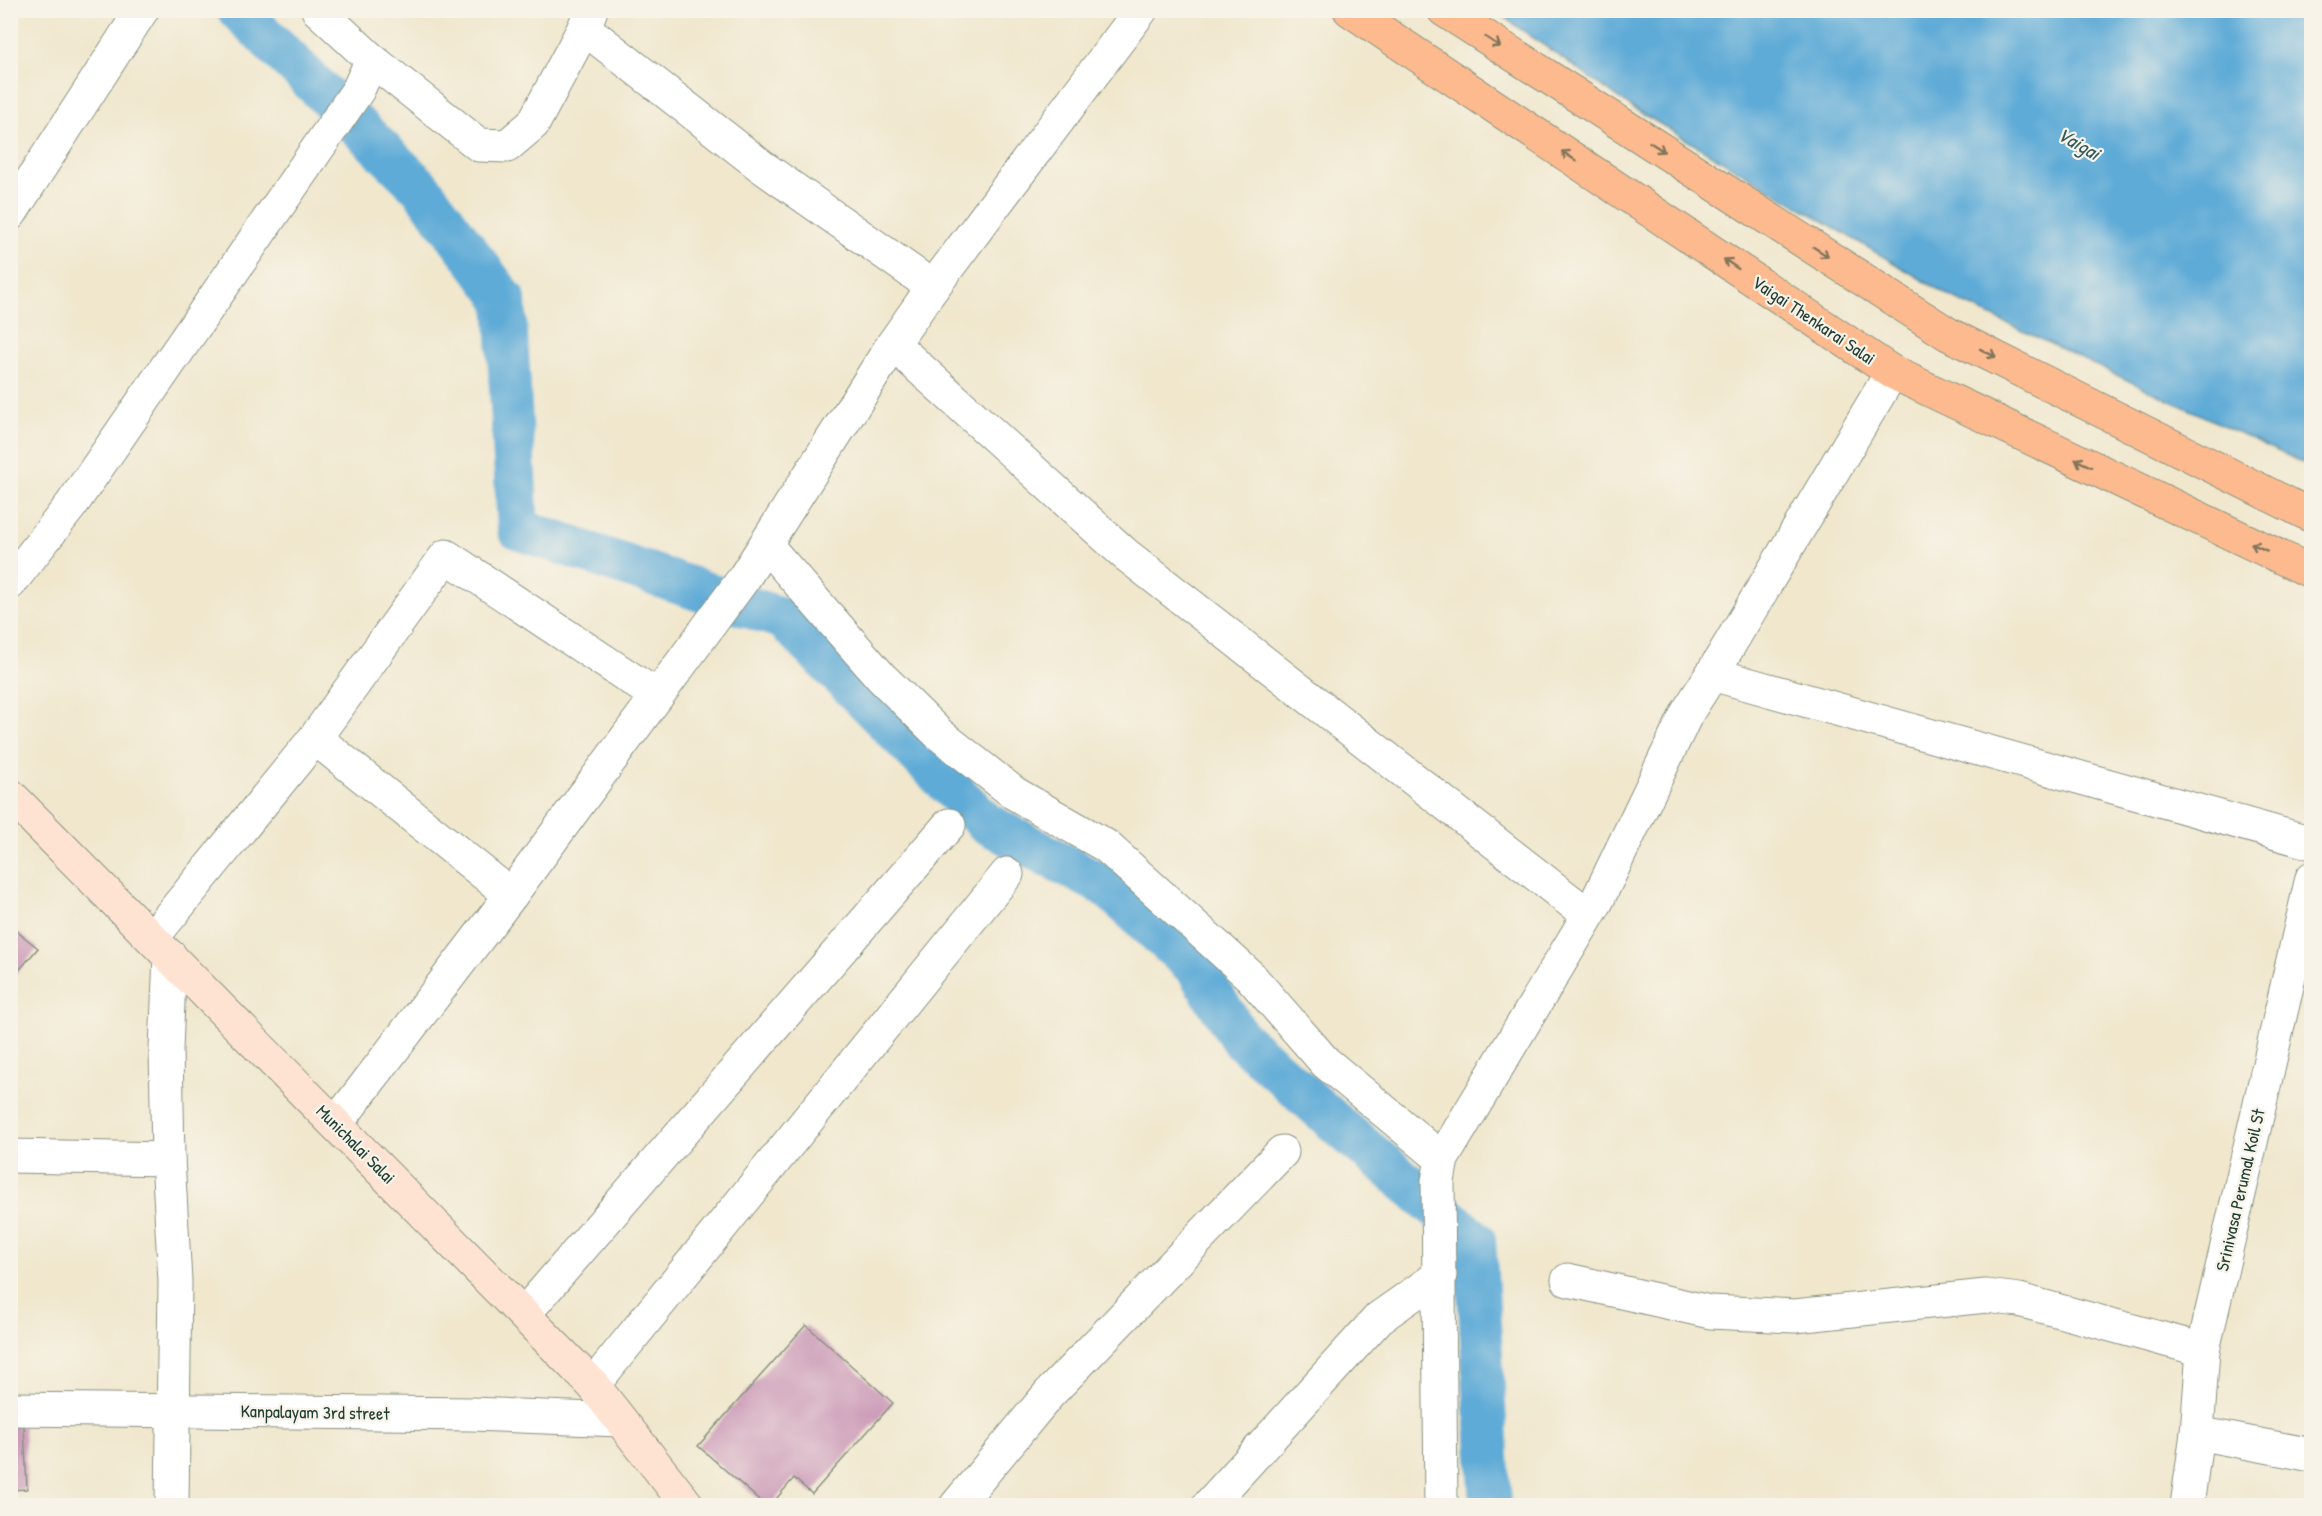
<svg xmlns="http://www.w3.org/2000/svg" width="2322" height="1516" font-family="'Patrick Hand',sans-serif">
  <rect width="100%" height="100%" fill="#f7f3e8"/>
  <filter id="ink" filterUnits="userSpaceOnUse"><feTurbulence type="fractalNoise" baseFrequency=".0167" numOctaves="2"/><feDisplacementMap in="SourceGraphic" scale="12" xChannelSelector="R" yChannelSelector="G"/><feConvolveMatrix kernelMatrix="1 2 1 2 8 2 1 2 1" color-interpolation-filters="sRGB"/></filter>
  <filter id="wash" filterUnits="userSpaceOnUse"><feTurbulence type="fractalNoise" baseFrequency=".008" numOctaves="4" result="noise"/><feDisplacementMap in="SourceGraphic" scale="24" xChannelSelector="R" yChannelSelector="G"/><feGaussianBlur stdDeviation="1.35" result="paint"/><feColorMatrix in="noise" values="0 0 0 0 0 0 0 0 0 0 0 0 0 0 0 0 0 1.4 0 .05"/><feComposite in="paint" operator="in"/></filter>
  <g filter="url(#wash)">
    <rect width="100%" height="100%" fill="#f0e7cd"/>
    <path fill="#5eabd7" stroke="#3e7486" stroke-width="1.5" d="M1495 11H2311V467L1951 297 1633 108Z"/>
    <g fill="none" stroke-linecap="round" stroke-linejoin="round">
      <path stroke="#5eabd7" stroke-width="42" d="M238 10 420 187 505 300 518 529 784 619 986 823 1107 887 1196 968 1240 1038 1347 1133 1475 1240 1491 1506"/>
    </g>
    <g id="blocks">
      <g fill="#c995b5">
        <path d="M10 926 38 948 10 981Z"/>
        <path d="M806 1325 893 1403 812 1494 794 1478 770 1506H766L698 1446Z"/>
        <path d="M10 1426H24L27 1489 10 1490Z"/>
      </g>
    </g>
  </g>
  <g filter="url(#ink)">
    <use href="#blocks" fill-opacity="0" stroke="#889280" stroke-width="1.5"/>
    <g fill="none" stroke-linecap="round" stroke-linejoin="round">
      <defs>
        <g id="minor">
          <path d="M318 10 372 60 479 145 507 146 533 124 584 28 591 10"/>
          <path d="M584 28 761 166 933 287"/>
          <path d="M10 214 142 10"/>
          <path d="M893 344 1125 554 1588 915"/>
          <path d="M766 545 881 677 939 734 1014 793 1106 846 1250 976 1325 1062 1442 1159"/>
          <path d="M10 583 72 504 358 90 372 60"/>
          <path d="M1712 674 2312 843"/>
          <path d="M315 738 511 895"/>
          <path d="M152 938 315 738 446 556 657 696"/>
          <path d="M170 956 166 1049 168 1159 175 1281 172 1506"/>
          <path d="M336 1124 511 895 744 578 893 344 933 287 1141 10"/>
          <path d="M10 1156 168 1159"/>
          <path d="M1568 1280 1710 1312 1795 1316 1986 1296 2019 1300 2203 1350"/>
          <path d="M524 1314 949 825"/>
          <path d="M593 1385 1007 874"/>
          <path d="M10 1409 472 1414 620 1420"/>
          <path d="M2197 1433 2312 1455"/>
          <path d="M956 1506 1049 1394 1282 1152"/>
          <path d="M1208 1506 1379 1318 1440 1275"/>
          <path d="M1441 1506 1438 1181 1442 1159 1597 901 1687 713 1712 674 1892 372"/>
          <path d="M2187 1506 2197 1433 2203 1350 2312 878"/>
        </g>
        <path id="secondary" d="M10 795 593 1385 688 1506"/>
        <g id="primary">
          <path d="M1350 10 1892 372 2312 572"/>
          <path d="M1444 10 1948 334 2312 516"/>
        </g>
      </defs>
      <use href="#minor" stroke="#889280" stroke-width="35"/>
      <use href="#secondary" stroke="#889280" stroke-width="35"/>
      <use href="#primary" stroke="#889280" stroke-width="35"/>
      <use href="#minor" stroke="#fff" stroke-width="33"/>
      <use href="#secondary" stroke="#fee3d2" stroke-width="33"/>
      <use href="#primary" stroke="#fcba8e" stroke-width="33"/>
    </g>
    <defs><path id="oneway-shaft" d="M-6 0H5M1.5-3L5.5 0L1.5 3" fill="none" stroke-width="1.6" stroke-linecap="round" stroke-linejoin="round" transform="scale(1.5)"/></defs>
    <g stroke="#82755c">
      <use href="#oneway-shaft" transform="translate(1493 42) rotate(33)"/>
      <use href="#oneway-shaft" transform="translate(1657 147) rotate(33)"/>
      <use href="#oneway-shaft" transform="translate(1569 156) rotate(-146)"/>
      <use href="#oneway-shaft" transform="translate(1821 252) rotate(33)"/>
      <use href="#oneway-shaft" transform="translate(1731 264) rotate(-146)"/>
      <use href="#oneway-shaft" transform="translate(1988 353) rotate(27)"/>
      <use href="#oneway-shaft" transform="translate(2083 463) rotate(-155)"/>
      <use href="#oneway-shaft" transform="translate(2259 547) rotate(-155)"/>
    </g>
  </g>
  <g text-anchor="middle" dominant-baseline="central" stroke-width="4.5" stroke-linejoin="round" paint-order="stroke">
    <g font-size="18" fill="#1f3d34" stroke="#f7f3e8">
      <text transform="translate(1814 320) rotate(34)">Vaigai Thenkarai Salai</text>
      <text transform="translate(356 1144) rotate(45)">Munichalai Salai</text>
      <text transform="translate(2240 1190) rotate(-77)">Srinivasa Perumal Koil St</text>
      <text transform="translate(315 1412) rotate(1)">Kanpalayam 3rd street</text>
    </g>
    <g font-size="20" font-style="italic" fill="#2f585d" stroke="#f7f3e8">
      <text transform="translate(2079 143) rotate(30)">Vaigai</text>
    </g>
  </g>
  <rect width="2322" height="1516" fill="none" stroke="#f7f3e8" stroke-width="36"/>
</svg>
